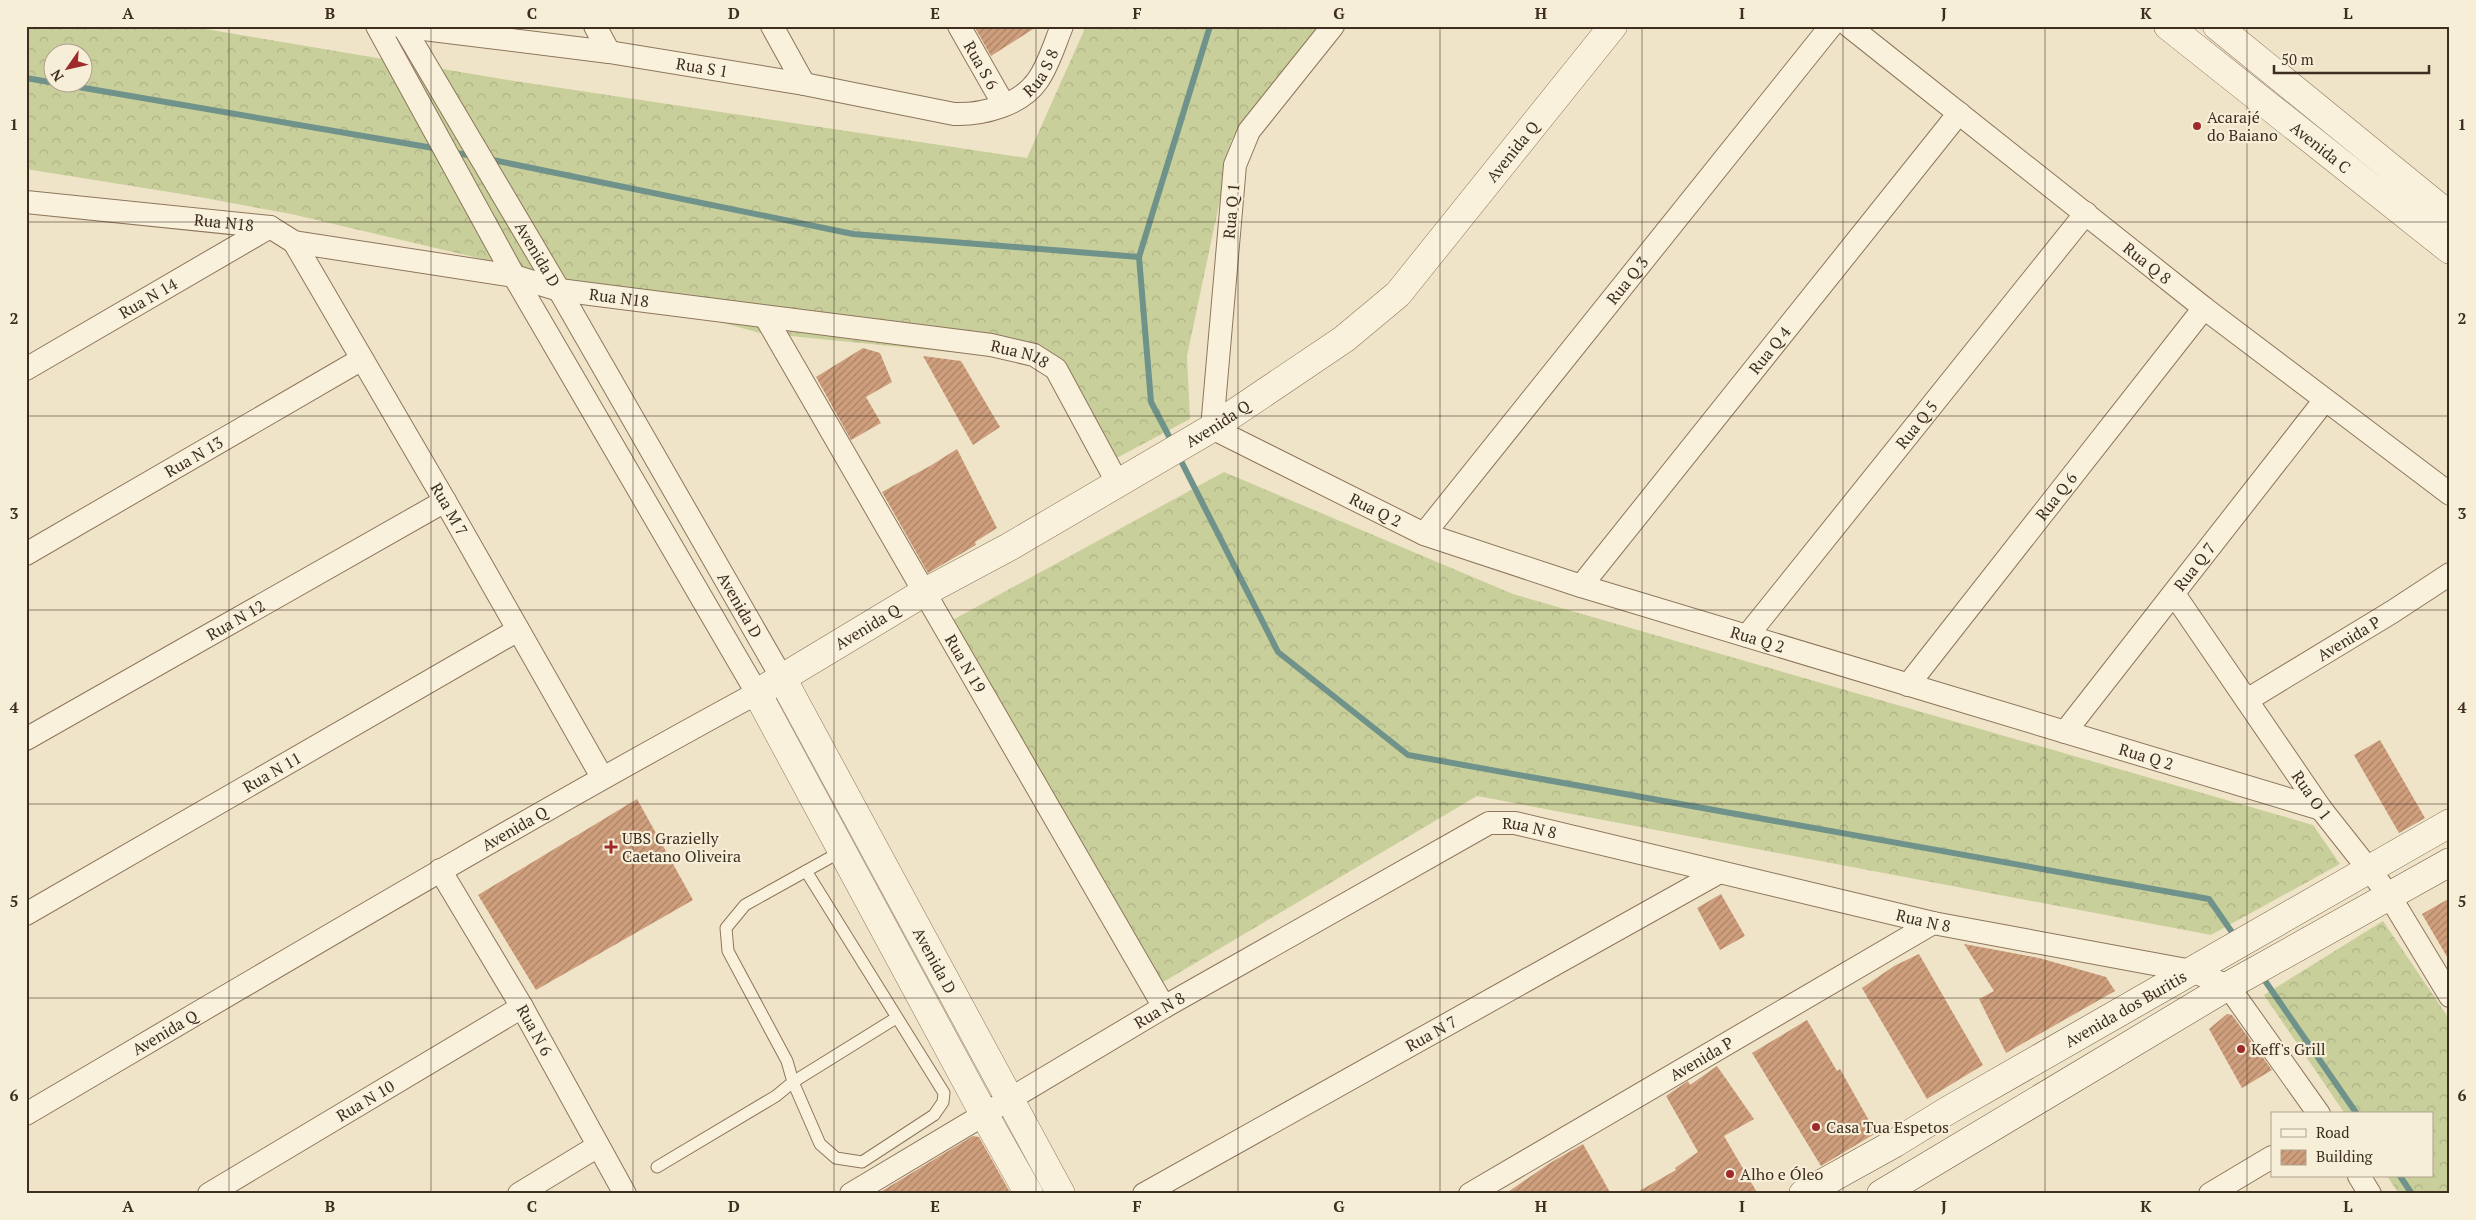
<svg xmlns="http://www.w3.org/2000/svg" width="2476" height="1220" font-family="'PT Serif',serif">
  <defs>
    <pattern id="forest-crowns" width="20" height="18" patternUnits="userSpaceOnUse" patternTransform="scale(1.25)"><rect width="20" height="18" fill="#c9cf9b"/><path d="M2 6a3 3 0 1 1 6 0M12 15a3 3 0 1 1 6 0" fill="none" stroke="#aeb285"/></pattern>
    <pattern id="building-hatch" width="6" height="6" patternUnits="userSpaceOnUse" patternTransform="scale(1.25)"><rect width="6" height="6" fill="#cf9f7d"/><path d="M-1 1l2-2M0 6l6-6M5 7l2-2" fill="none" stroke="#a98266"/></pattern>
  </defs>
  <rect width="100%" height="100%" fill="#f0e4c8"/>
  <g fill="url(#forest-crowns)" fill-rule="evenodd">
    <path d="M26 26H188L508 80 1027 158 1086 26H1323L1232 139 1225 160V176L1187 356 1190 419 1096 469 1054 362 760 333 529 270 291 214 194 196 26 169ZM52 52H82V82H52Z"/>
    <path d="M1224 472 1513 594 2313 825 2340 864 2211 935 1477 796 1160 984 947 623Z"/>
    <path d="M2383 921 2450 1020V1194H2399L2387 1176H2432V1114H2345L2264 995Z"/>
  </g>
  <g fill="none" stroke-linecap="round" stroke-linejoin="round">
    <g stroke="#6f938a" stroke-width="6">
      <path d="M26 78 439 149"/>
      <path d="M451 152 473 156"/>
      <path d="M488 159 853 234 1139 257"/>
      <path d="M1173 444 1151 402 1139 257 1210 26"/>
      <path d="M1178 455 1278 652 1408 755 2209 899 2236 938"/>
      <path d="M2261 975 2357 1114"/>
      <path d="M2400 1176 2412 1194"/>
    </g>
  </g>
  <g fill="url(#building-hatch)">
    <path d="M974 26H1038L991 56Z"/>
    <path d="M863 348 880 353 892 382 866 397 881 423 851 440 816 377Z"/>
    <path d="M923 356 961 361 1000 427 973 445Z"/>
    <path d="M957 449 997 528 975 542 976 545 928 573 882 492 930 466Z"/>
    <path d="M2380 740 2425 818 2399 833 2354 755Z"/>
    <path d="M637 799 693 900 536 990 478 895Z"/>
    <path d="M1721 894 1745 936 1720 950 1697 908Z"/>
    <path d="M2450 898V962L2422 914Z"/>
    <path d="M1964 944 2039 958 2106 977 2115 991 2006 1053 1979 999 1994 991Z"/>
    <path d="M1919 954 1983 1065 1927 1099 1862 988 1894 966Z"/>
    <path d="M2227 1014 2232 1015 2272 1070 2242 1088 2209 1029Z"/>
    <path d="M1807 1020 1837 1071 1840 1069 1876 1133 1821 1166 1752 1053Z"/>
    <path d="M1717 1066 1754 1119 1724 1136 1758 1194H1634L1676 1170 1675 1168 1698 1152 1666 1096 1688 1081 1690 1085Z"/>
    <path d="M973 1136 979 1137 1011 1194H877Z"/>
    <path d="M1583 1144 1611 1194H1505L1550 1163Z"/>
  </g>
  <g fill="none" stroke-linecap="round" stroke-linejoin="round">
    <defs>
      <g id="service">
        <path d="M806 871 944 1093 943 1102 934 1115 862 1162 836 1158 820 1144 793 1082 896 1018"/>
        <path d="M657 1167 776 1096 793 1082 787 1061 728 951 726 928 745 905 842 851"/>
      </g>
      <g id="minor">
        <path id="s1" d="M399 26 609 52 804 84 954 114C983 115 1021 105 1038 80 1049 64 1055 43 1062 26"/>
        <path id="s2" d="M403 26 559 290 782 678"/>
        <path d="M595 26 609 52"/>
        <path d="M772 26 804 84"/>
        <path id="s3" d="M959 26 1004 105"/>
        <path id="s4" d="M1333 26 1249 131 1235 165 1212 428 1424 534 1581 586 2321 809"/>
        <path id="s5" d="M1849 26 2204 308 2450 494"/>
        <path id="s6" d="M26 202 270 227 294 242 514 276 559 290 991 345 1034 355 1056 369 1117 482"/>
        <path id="s7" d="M294 242 445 501 602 777"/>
        <path id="s8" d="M766 318 1164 1007"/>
        <path id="s9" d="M26 369 270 227"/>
        <path id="s10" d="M1424 534 1831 26"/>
        <path id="s11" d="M26 554 362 359"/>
        <path id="s12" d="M1581 586 1959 113"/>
        <path id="s13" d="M2174 594 2321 809 2389 895 2450 996"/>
        <path id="s14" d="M1747 636 2086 213"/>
        <path id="s15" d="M1908 685 2204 308"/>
        <path id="s16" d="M2247 700 2392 612 2450 574"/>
        <path id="s17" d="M2065 732 2324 401"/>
        <path id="s18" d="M26 739 445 501"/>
        <path id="s19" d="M440 870 522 1007 625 1194"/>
        <path id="s20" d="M26 914 518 630"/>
        <path id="s21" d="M26 1114C269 971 510 827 757 693L514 276 377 26"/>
        <path d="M2359 1176 2370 1194"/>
        <path id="s22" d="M209 1194 522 1007"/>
        <path d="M519 1194 598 1146"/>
        <path id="s23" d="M851 1194 1164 1007 1489 823H1515L1933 923 2192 971 2228 986 2319 1114"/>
        <path id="s24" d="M1144 1194 1718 873"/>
        <path id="s25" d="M1470 1194 1933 923"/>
        <path d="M2210 1194 2272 1157"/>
      </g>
      <g id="tertiary">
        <path id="s26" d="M2168 26 2450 250"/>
        <path d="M2217 26 2450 216"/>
        <path id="s27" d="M782 678 1061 1194"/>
        <path id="s28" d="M1029 1194 985 1116 757 693 923 593 1009 547 1212 428 1344 339 1398 294 1613 26"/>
      </g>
      <g id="secondary">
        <path id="s29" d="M1803 1194 1895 1143 1947 1111 2450 823"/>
        <path d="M1881 1194 2228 986 2450 862"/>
      </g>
    </defs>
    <use href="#service" stroke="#8d765c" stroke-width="13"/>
    <use href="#minor" stroke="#8d765c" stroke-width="24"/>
    <use href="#tertiary" stroke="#8d765c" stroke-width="29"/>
    <use href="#secondary" stroke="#6f573f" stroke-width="29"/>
    <use href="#service" stroke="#faf1dc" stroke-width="11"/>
    <use href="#minor" stroke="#faf1dc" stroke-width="22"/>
    <use href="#tertiary" stroke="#faf1dc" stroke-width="28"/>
    <use href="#secondary" stroke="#faf1dc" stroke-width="28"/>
  </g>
  <path fill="none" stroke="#3d2e20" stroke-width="1" stroke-opacity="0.55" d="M229 26V1194M431 26V1194M633 26V1194M834 26V1194M1036 26V1194M1238 26V1194M1440 26V1194M1642 26V1194M1843 26V1194M2045 26V1194M2247 26V1194M26 222H2450M26 416H2450M26 610H2450M26 804H2450M26 998H2450"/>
  <g fill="#9e2a2b" stroke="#f7eed8" stroke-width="2">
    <circle cx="2197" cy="126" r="5"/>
    <path d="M608.5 839.5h5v5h5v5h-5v5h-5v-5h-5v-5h5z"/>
    <circle cx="2241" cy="1049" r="5"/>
    <circle cx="1816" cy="1127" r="5"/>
    <circle cx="1730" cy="1174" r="5"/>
  </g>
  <g text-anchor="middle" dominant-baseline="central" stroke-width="4.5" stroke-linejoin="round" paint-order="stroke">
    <g font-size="16" fill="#3d2e20" stroke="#f7eed8">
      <text stroke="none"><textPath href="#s3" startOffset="45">Rua S 6</textPath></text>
      <text stroke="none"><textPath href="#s1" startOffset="306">Rua S 1</textPath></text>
      <text stroke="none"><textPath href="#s1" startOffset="664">Rua S 8</textPath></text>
      <text stroke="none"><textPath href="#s26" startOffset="195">Avenida C</textPath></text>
      <text stroke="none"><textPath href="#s28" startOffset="1509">Avenida Q</textPath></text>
      <text transform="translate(1231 211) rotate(-85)">Rua Q 1</text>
      <text stroke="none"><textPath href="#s6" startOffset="199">Rua N18</textPath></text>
      <text stroke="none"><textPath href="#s2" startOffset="265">Avenida D</textPath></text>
      <text stroke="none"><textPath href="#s5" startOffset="381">Rua Q 8</textPath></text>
      <text stroke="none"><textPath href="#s10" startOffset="325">Rua Q 3</textPath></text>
      <text stroke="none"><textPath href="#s9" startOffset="141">Rua N 14</textPath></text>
      <text stroke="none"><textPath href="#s6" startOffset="604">Rua N18</textPath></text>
      <text stroke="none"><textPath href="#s12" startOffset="302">Rua Q 4</textPath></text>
      <text stroke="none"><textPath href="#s6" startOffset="1009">Rua N18</textPath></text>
      <text stroke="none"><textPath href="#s28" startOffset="1104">Avenida Q</textPath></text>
      <text stroke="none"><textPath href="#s14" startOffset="271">Rua Q 5</textPath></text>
      <text stroke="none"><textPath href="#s11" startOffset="194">Rua N 13</textPath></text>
      <text stroke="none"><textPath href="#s15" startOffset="240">Rua Q 6</textPath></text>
      <text stroke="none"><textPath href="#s7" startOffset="309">Rua M 7</textPath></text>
      <text stroke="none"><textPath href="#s4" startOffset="618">Rua Q 2</textPath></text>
      <text stroke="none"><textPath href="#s17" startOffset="210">Rua Q 7</textPath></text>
      <text stroke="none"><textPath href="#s2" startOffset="670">Avenida D</textPath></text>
      <text stroke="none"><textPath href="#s18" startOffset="241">Rua N 12</textPath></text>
      <text stroke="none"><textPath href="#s28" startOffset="699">Avenida Q</textPath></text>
      <text stroke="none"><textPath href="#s16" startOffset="119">Avenida P</textPath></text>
      <text stroke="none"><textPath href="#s4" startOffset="1022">Rua Q 2</textPath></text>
      <text stroke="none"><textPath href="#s8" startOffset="399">Rua N 19</textPath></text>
      <text stroke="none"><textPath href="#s4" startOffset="1428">Rua Q 2</textPath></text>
      <text stroke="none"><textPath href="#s20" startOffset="284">Rua N 11</textPath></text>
      <text stroke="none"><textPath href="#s13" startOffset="244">Rua O 1</textPath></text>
      <text stroke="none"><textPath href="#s21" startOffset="566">Avenida Q</textPath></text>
      <text stroke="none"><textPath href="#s23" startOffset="779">Rua N 8</textPath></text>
      <text stroke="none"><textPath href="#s23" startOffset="1184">Rua N 8</textPath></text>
      <text stroke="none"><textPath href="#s27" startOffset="321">Avenida D</textPath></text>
      <text stroke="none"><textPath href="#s29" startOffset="372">Avenida dos Buritis</textPath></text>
      <text stroke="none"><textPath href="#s23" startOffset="359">Rua N 8</textPath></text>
      <text stroke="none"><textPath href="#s19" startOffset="186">Rua N 6</textPath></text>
      <text stroke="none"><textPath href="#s21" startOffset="161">Avenida Q</textPath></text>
      <text stroke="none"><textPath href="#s24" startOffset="329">Rua N 7</textPath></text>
      <text stroke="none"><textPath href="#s25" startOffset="268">Avenida P</textPath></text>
      <text stroke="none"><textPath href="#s22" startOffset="182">Rua N 10</textPath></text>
    </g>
    <g font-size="16" fill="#3d2e20" stroke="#f7eed8" text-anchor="start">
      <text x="2207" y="117">Acarajé<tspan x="2207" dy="18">do Baiano</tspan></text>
      <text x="622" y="838">UBS Grazielly<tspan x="622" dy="18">Caetano Oliveira</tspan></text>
      <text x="2251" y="1049">Keff's Grill</text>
      <text x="1826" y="1127">Casa Tua Espetos</text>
      <text x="1740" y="1174">Alho e Óleo</text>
    </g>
  </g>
  <rect width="2476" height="1220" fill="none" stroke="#f7eed8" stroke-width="55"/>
  <rect x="2271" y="1112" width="162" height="65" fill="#f7eed8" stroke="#ada18e"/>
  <rect x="2281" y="1129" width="25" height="8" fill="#faf1dc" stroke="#ada18e"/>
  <text x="2316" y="1138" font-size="15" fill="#3d2e20">Road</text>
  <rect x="2281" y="1150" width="25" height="15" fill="url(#building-hatch)" stroke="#ada18e"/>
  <text x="2316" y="1162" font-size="15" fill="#3d2e20">Building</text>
  <g transform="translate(68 68) rotate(236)"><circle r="24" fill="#f7eed8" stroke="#ada18e"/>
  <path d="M0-4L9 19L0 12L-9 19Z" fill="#9e2a2b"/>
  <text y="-8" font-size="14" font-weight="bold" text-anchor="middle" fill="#3d2e20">N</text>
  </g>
  <path d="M2274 65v8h155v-8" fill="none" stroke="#3d2e20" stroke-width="2.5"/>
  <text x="2281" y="65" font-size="15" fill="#3d2e20" stroke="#f7eed8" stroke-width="4" paint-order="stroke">50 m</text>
  <rect x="28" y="28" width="2420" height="1164" fill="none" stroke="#3d2e20" stroke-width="2"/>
  <g font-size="16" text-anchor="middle" font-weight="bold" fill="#3d2e20">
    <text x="128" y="19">A</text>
    <text x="330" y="19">B</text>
    <text x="532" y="19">C</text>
    <text x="734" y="19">D</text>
    <text x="935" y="19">E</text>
    <text x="1137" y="19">F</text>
    <text x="1339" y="19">G</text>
    <text x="1541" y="19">H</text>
    <text x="1742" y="19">I</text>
    <text x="1944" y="19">J</text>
    <text x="2146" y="19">K</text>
    <text x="2348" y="19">L</text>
    <text x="14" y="130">1</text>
    <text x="2462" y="130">1</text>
    <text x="14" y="324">2</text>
    <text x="2462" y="324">2</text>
    <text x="14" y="519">3</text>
    <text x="2462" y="519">3</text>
    <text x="14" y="713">4</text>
    <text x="2462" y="713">4</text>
    <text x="14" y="907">5</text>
    <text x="2462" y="907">5</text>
    <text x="14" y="1101">6</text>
    <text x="2462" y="1101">6</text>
    <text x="128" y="1212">A</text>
    <text x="330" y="1212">B</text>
    <text x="532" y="1212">C</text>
    <text x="734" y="1212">D</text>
    <text x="935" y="1212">E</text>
    <text x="1137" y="1212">F</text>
    <text x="1339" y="1212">G</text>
    <text x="1541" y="1212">H</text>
    <text x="1742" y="1212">I</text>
    <text x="1944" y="1212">J</text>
    <text x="2146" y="1212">K</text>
    <text x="2348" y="1212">L</text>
  </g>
</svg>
